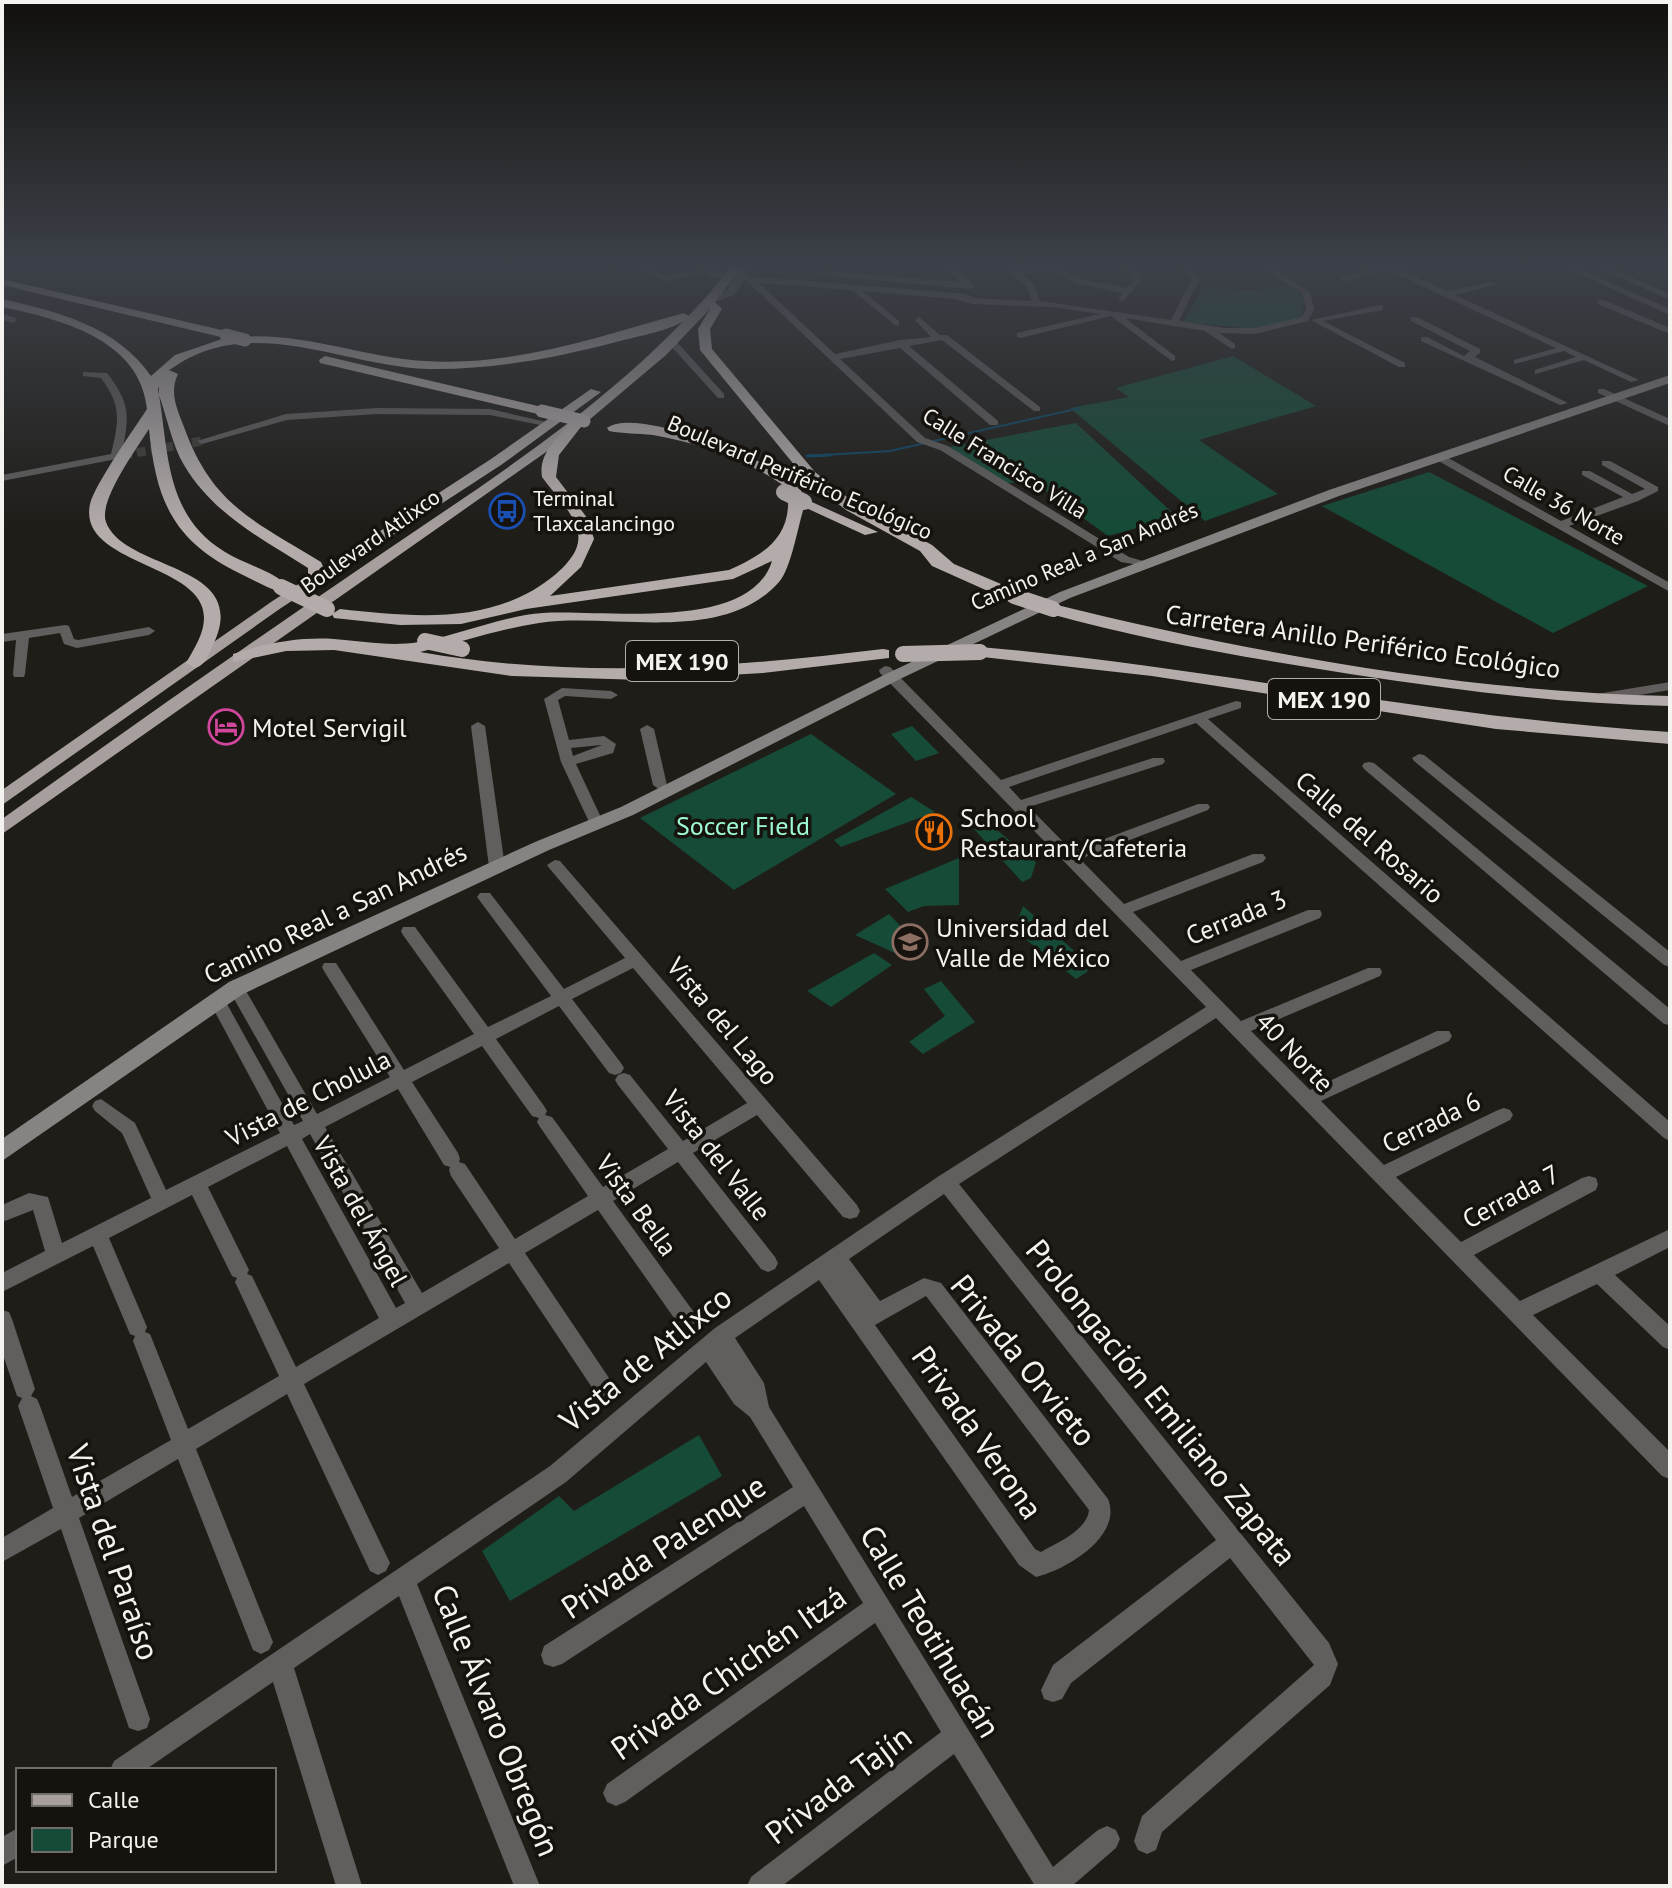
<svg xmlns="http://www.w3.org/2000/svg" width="1672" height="1888" font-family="'PT Sans',sans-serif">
  <rect width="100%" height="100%" fill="#1f1d18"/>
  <g fill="#154b37">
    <path d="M1293 285 1305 298 1301 319 1254 329 1183 322 1203 288 1254 290Z"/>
    <path d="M1233 356 1316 406 1199 440 1278 494 1205 521 1070 408 1129 397 1116 388Z"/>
    <path d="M1076 423 1177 517 1108 536 1031 480 1004 484 944 448Z"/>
    <path d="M1429 472 1648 586 1553 633 1322 506Z"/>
    <path d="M912 726 939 753 916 761 891 734Z"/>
    <path d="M811 734 896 794 734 890 640 818Z"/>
    <path d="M911 797 935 812 841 847 834 840Z"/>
    <path d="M991 825 1036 862 1031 878 1022 882 974 829Z"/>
    <path d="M959 858V905L924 906 908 912 885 889Z"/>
    <path d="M1023 906 1089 964 1087 972 1076 979 1024 938 1017 922Z"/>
    <path d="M889 914 914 940 899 955 855 935Z"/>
    <path d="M874 953 892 965 831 1007 807 991Z"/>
    <path d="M941 981 975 1022 923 1054 909 1042 945 1016 924 989Z"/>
    <path d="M699 1435 722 1476 510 1601 482 1551 559 1496 574 1511Z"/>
  </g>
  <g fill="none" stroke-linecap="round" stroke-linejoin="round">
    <path stroke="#0c4966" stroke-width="2" d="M807 456 890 451 1080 408"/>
    <path stroke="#0c4966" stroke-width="3" d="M807 456 830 455"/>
    <path stroke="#3f3d38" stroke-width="9" stroke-dasharray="9 5" stroke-linecap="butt" d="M123 455 202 441"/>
    <g fill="#615e5d" fill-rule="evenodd">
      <path d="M2 264H19L2 268Z"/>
      <path d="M224 264H232L233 267 226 269Z"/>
      <path d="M565 264H645L666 275 709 270 713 272 665 281 640 268Z"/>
      <path d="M941 264H950L975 286 971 289 822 275 818 273 822 271 961 282Z"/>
      <path d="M1000 264H1009L1017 270 1054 265 1081 279 1127 288 1134 280 1131 274 1117 264C1130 264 1137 268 1142 280L1122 302 1118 299 1123 293 1075 283 1053 270 1022 274 1034 284 1040 301 1171 320 1192 278 1178 264H1187L1200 278 1179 321 1225 328H1255L1302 317 1306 309 1302 293 1257 264H1267L1310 292 1314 309 1308 321 1255 334 1219 333 1235 344V348L1232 349 1205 331 1125 318 1175 356V360L1172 361 1111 316 1020 338 1017 337V333L1100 314 1053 307 972 304 955 299 863 291 899 321V325L896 326 852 290 759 283 835 354 900 340 931 337 915 320 919 317 940 335H947L1040 407V411H1034L942 340 909 346 998 421V425H990L900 348 840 359 925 438 948 446 1129 557 1150 563V567L1121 562 940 450 917 442 748 282 742 279 746 276 966 294 973 298 1032 301 1027 287Z"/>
      <path d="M1302 264H1317L1305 268Z"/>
      <path d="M1377 264H1388L1447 291 1495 281V285L1455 295 1639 380 1631 382 1584 360 1535 374V370L1576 357 1564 351 1514 364V360L1556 348 1387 270 1344 281 1340 278 1380 266Z"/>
      <path d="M1557 264H1569L1670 309V315Z"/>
      <path d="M1590 264H1602L1670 294V300Z"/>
      <path d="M1663 264H1670V267Z"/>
      <path d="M1598 300H1604L1670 328V334L1598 304Z"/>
      <path d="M1380 305 1383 306V310L1323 321 1405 363V367H1399L1311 320Z"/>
      <path d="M2 314 16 318 17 320 13 323 2 320Z"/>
      <path d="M1411 317H1417L1480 349V353L1475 357 1568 403 1560 405 1421 341V337H1427L1464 356 1470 351 1411 321Z"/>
      <path d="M670 341H676L724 394V398H718L670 345Z"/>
      <path d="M83 372 107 373C130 403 130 416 122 452L127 453V457L2 481V475L111 454C119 421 122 406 101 378L83 376Z"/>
      <path d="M1598 389H1604L1670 419V426L1598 393Z"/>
      <path d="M377 408 490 409 555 424 550 427 490 415 377 414 287 420 202 444 197 441 286 414Z"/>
      <path d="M1435 455H1443L1561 521 1623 497 1582 475V471H1590L1632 494 1645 489 1602 465V461H1610L1658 487V491L1638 501 1569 526 1670 583V592L1435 459Z"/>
      <path d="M65 625 69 626 74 639 78 640 149 627 155 631 149 635 77 648 64 644 60 633 29 638 25 674 24 677H14L13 674 16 640 2 642V634Z"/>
      <path d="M885 666 890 667 1001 780 1236 701 1241 702V708L1208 719 1670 1122V1141L1664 1138 1196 723 1009 787 1021 800 1153 758H1163L1165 761 1163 764 1029 807 1072 851 1198 804H1208L1210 807 1208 810 1080 859 1124 904 1253 854H1263L1266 858 1263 862 1133 912 1181 961 1308 910H1320L1322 914 1320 918 1191 970 1241 1021 1368 968H1380L1382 972 1380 976 1251 1031 1310 1090 1437 1031H1449L1452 1036 1449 1041 1321 1101 1384 1165 1498 1110 1504 1108 1510 1110 1513 1115 1510 1120 1396 1177 1461 1242 1582 1178 1589 1176 1596 1178 1598 1184 1596 1190 1474 1255 1520 1301 1670 1229V1247L1615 1275 1670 1326V1350L1663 1347 1597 1284 1533 1315 1670 1452V1479L1662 1476 1216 1018 959 1184 1329 1643 1338 1664 1330 1685 1162 1832 1156 1850 1147 1854 1138 1850 1134 1841 1142 1816 1314 1665 1230 1558 1071 1683 1062 1699 1053 1702 1044 1699 1041 1690 1053 1665 1216 1540 944 1194 849 1259 880 1301 924 1278 941 1283 1108 1499C1123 1536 1066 1570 1036 1577L1019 1565 819 1280 735 1338 764 1383 769 1407 1053 1867 1098 1830 1107 1826 1116 1830 1120 1839 1116 1848 1072 1886H1035L954 1754 782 1886H747L751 1877 941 1732 875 1623 625 1802 616 1806 607 1802 603 1793 607 1784 863 1603 804 1506 562 1664 553 1667 544 1664 541 1655 544 1646 793 1487 750 1417 734 1404 706 1362 566 1482 417 1584 540 1886H514L399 1596 294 1668 362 1886H336L273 1682 145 1770H110L114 1761 550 1466 715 1328 939 1176 1206 1007 880 673 879 670ZM926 1296 1089 1510C1087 1531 1056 1543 1041 1552L1035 1549 875 1325Z"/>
      <path d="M1670 682V690L1597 702 1590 698 1597 694Z"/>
      <path d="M562 688 611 691 618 695 611 699 565 696 558 700 569 740 604 736 616 744 613 753 576 764 604 824 597 829 590 824 561 762 544 699ZM602 745 573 756 571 748 601 745Z"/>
      <path d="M478 722 485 726 505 867 497 872 489 867 471 726Z"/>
      <path d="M647 725 654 729 667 785 660 790 653 785 640 729Z"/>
      <path d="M1419 754 1424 755 1670 952V967L1664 965 1414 761 1412 758Z"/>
      <path d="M1369 762 1374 763 1670 1009V1025L1664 1024 1364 769 1362 766 1364 763Z"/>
      <path d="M555 860 560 861 857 1205 860 1211 857 1217 850 1219 843 1217 757 1115 693 1153 775 1257 778 1263 775 1269 768 1272 761 1269 678 1162 613 1201 693 1311 696 1318 693 1325 686 1327 679 1325 598 1210 525 1253 611 1381 615 1388 611 1395 604 1398 597 1395 509 1263 304 1384 390 1563 386 1571 378 1575 370 1571 287 1394 196 1449 273 1642 269 1650 261 1654 253 1650 178 1459 79 1518 150 1719 147 1728 138 1731 129 1728 61 1529 2 1562V1538L53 1508 18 1406 22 1398 17 1396 2 1352V1310L9 1312 12 1319 35 1389 31 1396 37 1399 40 1406 72 1497 171 1440 133 1341 135 1336 130 1334 93 1246 2 1292V1273L45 1251 33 1210 5 1221 2 1220V1205L29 1193 48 1197 62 1243 151 1198 122 1133 95 1111 92 1106 95 1101 101 1099 135 1123 166 1190 280 1133 208 999 210 995H222L294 1125 303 1121 228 988 230 984H242L317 1114 390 1077 324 971 322 967 324 963H336L404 1070 474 1034 403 935 401 931 403 927H415L488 1027 551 996 480 901 477 897 480 893H490L564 989 625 958 550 869 547 865ZM633 968 747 1103 683 1141 630 1075 624 1073 618 1075 615 1080 618 1085 668 1149 603 1187 552 1117 545 1115 547 1111 544 1106 496 1039 559 1006 609 1073 615 1075 621 1073 624 1068 621 1063 572 999ZM482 1046 532 1116 539 1118 537 1122 540 1127 588 1196 515 1239 465 1164 459 1162 460 1159 458 1153 412 1082ZM398 1089 444 1165 450 1167 449 1170 451 1176 499 1248 422 1293 325 1127ZM310 1134 405 1303 396 1308 302 1139ZM287 1146 379 1318 296 1367 252 1276 247 1274 249 1270 208 1187ZM192 1195 232 1276 237 1278 235 1282 279 1376 188 1429 150 1334 145 1332 147 1327 109 1238Z"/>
      <path d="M18 1828V1857L2 1866V1837Z"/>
    </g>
    <path fill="#615e5d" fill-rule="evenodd" d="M709 264H719L716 272 737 275 745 264H755L734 295 712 303 707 300 708 298 726 291 733 281 709 277 704 272Z"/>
    <path fill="#878382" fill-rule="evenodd" d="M1670 375V383L1339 496 1070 598 898 680 633 815 549 850 243 994 2 1161V1139L229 982 535 842 621 807 886 674 1060 592 1329 490Z"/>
    <g fill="#a69f9e" fill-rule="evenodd">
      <path d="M734 264H745L707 312 666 355 576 431 2 834V819C122 733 243 648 365 565 501 472 629 394 734 264Z"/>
      <path d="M591 389 601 392 501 465 281 608 2 805V790L271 602 491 459Z"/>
    </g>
    <g fill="#b4acab" fill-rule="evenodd">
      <path d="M2 279 230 332V338C297 329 359 357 425 361 514 367 600 336 684 313L690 317C672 331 638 336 616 342 555 358 492 370 429 369 344 367 253 313 174 367L169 370 178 374C169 393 177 408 184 427 212 505 254 521 321 562L326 573 320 582H308V568C262 539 213 514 184 465 172 445 167 417 159 395V386L158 389C169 451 164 515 225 552 244 564 274 571 289 587L281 592C267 588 254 580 241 574 173 541 156 501 149 429 137 448 98 501 106 522 124 572 253 562 213 645 209 654 205 666 195 668L186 663C194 649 204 634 204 618 205 563 77 565 90 504 95 484 134 429 147 409 140 339 60 319 2 307V299C59 312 116 326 151 376L175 355 225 338 2 285Z"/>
      <path d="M710 297 722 309 710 329 712 349 815 472 856 504 932 545 954 564 1020 592V600H1008L932 566 920 551 846 510 805 478 700 350 698 329 710 309 704 301Z"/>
      <path d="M325 356 542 407 549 411 542 415 320 363 319 360Z"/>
      <path d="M572 420 584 423 559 455 556 477 588 519 594 539 581 567 550 596 729 570C768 553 794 534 787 488 749 460 699 443 653 435 638 433 623 434 609 431L607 428C636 405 771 462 799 483L803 498 878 532 865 535 804 507C798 526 791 569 779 582 722 646 612 612 539 623 499 629 459 643 420 652 575 679 728 668 883 649L889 650V658L763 673 643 680 512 676 334 650 286 651 233 662V654C266 643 299 637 334 639 364 641 389 647 419 642 460 635 501 616 543 613 602 609 750 633 772 561L733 579 526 609 461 624 400 625 334 618 332 614 340 609C415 617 494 626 556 574 567 564 581 550 578 533 574 512 554 494 542 477 538 452 559 438 572 420Z"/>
      <path d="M1053 604C1251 653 1466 692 1670 696V706C1562 704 1456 690 1350 674 1248 658 1147 641 1047 613V605Z"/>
      <path d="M980 647C1211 667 1438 718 1670 732V744L1496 729 1152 676 974 656 971 652Z"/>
    </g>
    <g stroke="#b4acab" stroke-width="13">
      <path d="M226 335 245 340"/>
      <path d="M542 411 584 421"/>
    </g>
    <g stroke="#b4acab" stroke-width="16">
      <path d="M784 492 804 502"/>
      <path d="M281 587 327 609"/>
      <path d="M1014 596 1053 609"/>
      <path d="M425 641 462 649"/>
      <path d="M903 654 980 652"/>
    </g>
  </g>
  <linearGradient id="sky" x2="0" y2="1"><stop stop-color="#11100d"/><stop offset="0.5" stop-color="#3c4048"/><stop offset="1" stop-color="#3c4048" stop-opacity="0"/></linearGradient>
  <rect width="1672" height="529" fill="url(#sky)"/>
  <defs>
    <symbol id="bus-ring" viewBox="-11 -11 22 22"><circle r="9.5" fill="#16130f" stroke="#1a4fb4" stroke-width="1.5"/><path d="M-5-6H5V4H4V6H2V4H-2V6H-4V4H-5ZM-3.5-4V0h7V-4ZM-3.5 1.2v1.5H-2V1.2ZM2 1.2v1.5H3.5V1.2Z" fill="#1a4fb4"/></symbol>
    <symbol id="hotel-ring" viewBox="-11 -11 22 22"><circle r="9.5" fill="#16130f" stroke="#d1479c" stroke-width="1.5"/><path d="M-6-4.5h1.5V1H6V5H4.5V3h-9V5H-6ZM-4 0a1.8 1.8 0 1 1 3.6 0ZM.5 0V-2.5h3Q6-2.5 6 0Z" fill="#d1479c"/></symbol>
    <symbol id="restaurant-ring" viewBox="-11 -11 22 22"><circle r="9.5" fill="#16130f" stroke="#e8710a" stroke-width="1.5"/><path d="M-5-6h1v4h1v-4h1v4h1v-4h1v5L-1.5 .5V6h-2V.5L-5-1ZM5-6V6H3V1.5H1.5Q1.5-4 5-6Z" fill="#e8710a"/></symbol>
    <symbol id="university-ring" viewBox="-11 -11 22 22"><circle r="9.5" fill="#16130f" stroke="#8d6e63" stroke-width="1.5"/><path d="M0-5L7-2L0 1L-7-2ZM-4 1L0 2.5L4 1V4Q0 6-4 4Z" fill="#8d6e63"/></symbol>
  </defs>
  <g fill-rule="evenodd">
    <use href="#bus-ring" x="487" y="491" width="40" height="40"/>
    <use href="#hotel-ring" x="206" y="707" width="40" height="40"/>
    <use href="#restaurant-ring" x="914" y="812" width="40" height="40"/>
    <use href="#university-ring" x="890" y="922" width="40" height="40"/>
  </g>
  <g text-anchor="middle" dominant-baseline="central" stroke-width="7" stroke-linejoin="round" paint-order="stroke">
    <g font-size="22" fill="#f5f3f0" stroke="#16130f">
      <text transform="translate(1005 463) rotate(32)">Calle Francisco Villa</text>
      <text transform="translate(800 477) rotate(23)">Boulevard Periférico Ecológico</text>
      <text transform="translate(1564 505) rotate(30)">Calle 36 Norte</text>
      <text transform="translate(370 541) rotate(-35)">Boulevard Atlixco</text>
      <text transform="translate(1084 556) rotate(-23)">Camino Real a San Andrés</text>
    </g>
    <g font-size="22" fill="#f5f3f0" stroke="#16130f" text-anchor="start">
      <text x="533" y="498">Terminal<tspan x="533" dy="25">Tlaxcalancingo</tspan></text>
    </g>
    <g fill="#16130f" stroke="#b2b0ac" stroke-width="2">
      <rect x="626" y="641" width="112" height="40" rx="6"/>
      <rect x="1268" y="679" width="112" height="40" rx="6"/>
    </g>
    <g font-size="24" font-weight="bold" fill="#f5f3f0">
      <text x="682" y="661">MEX 190</text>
      <text x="1324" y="699">MEX 190</text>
    </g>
    <g font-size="26" fill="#f5f3f0" stroke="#16130f">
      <text transform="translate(1363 641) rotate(8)">Carretera Anillo Periférico Ecológico</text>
      <text transform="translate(1370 837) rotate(41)">Calle del Rosario</text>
      <text transform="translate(335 913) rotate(-26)">Camino Real a San Andrés</text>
      <text transform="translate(1236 917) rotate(-22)">Cerrada 3</text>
      <text transform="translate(723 1021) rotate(50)">Vista del Lago</text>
      <text transform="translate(1295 1052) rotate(46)">40 Norte</text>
      <text transform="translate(308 1098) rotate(-27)">Vista de Cholula</text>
      <text transform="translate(1431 1122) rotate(-26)">Cerrada 6</text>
      <text transform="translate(717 1155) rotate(52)">Vista del Valle</text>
      <text transform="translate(1511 1196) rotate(-28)">Cerrada 7</text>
      <text transform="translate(637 1205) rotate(54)">Vista Bella</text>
      <text transform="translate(361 1211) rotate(61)">Vista del Ángel</text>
    </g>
    <g font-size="26" fill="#f5f3f0" stroke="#16130f" text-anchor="start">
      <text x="252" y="727">Motel Servigil</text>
      <text x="960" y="817">School<tspan x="960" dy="30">Restaurant/Cafeteria</tspan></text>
      <text x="936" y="927">Universidad del<tspan x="936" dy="30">Valle de México</tspan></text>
    </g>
    <g font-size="26" fill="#9dfad2" stroke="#16130f">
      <text x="743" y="825">Soccer Field</text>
    </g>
    <g font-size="32" fill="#f5f3f0" stroke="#16130f">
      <text transform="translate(645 1358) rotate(-39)">Vista de Atlixco</text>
      <text transform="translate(1024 1360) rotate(51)">Privada Orvieto</text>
      <text transform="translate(1162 1402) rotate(51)">Prolongación Emiliano Zapata</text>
      <text transform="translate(978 1432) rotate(55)">Privada Verona</text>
      <text transform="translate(663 1546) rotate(-33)">Privada Palenque</text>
      <text transform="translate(114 1552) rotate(71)">Vista del Paraíso</text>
      <text transform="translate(931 1631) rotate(59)">Calle Teotihuacán</text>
      <text transform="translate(728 1672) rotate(-35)">Privada Chichén Itzá</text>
      <text transform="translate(497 1720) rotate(68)">Calle Álvaro Obregón</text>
      <text transform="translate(838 1784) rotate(-37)">Privada Tajín</text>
    </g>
  </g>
  <rect width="1672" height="1888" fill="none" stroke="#f5f3f0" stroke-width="8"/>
  <rect x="16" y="1768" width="260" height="104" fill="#16130f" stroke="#6f6d69" stroke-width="2"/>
  <rect x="32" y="1794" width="40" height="12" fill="#a69f9e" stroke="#6f6d69" stroke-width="2"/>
  <text x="88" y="1808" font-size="24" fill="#f5f3f0">Calle</text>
  <rect x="32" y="1828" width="40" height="24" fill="#154b37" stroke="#6f6d69" stroke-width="2"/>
  <text x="88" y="1848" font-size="24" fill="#f5f3f0">Parque</text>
</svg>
